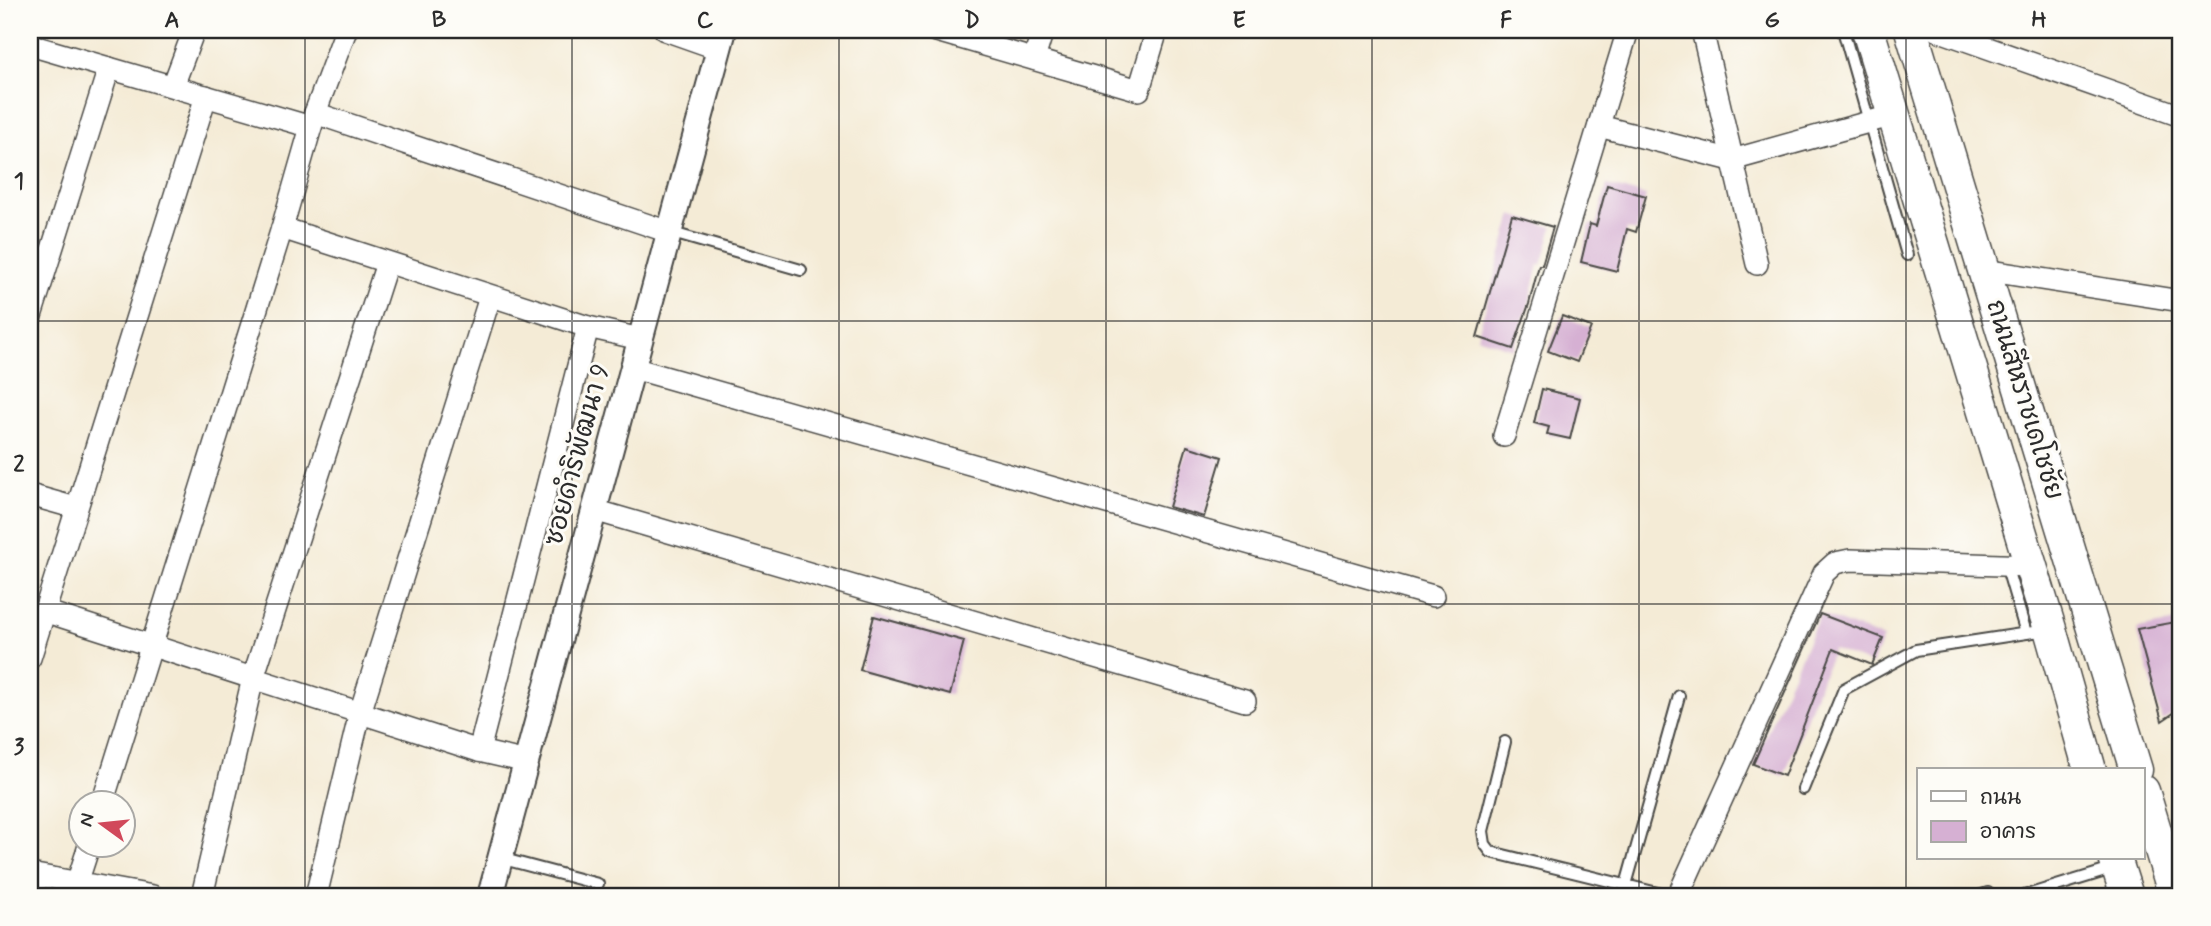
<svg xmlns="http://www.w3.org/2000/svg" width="2211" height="926" font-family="Mynerve,'Playpen Sans Thai',sans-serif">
  <rect width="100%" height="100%" fill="#fdfcf7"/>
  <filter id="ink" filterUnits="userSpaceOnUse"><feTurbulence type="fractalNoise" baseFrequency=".0143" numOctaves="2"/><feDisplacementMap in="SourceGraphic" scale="14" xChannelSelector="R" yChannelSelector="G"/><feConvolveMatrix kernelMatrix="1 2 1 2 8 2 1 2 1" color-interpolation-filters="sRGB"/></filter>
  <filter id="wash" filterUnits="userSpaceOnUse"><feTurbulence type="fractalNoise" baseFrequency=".00686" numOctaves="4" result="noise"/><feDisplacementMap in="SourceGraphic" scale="28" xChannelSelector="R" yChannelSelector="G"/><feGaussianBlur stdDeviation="1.57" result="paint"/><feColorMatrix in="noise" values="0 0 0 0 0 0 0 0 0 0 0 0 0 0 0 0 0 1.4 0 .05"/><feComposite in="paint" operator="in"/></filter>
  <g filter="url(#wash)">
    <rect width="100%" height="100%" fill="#f4ebd6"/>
    <g id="blocks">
      <g fill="#d6b0d3">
        <path d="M1607 185 1646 196 1636 232 1627 229 1617 271 1581 262 1590 224 1596 226Z"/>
        <path d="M1512 215 1553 227 1542 265H1539L1529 304 1513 349 1477 337Z"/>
        <path d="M1562 316 1591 327 1577 362 1548 351Z"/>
        <path d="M1542 389 1580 398 1570 439 1547 434 1549 427 1534 423Z"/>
        <path d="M1187 446 1222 457 1204 517 1169 507Z"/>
        <path d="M1820 614 1883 638 1872 665 1833 649 1784 776 1753 764Z"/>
        <path d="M874 616 964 641 950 695 860 670Z"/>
        <path d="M2181 621V708L2162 721 2137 629Z"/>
      </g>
    </g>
  </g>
  <g filter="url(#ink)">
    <use href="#blocks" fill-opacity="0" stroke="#494845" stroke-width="2"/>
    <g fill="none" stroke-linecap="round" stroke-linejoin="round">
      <defs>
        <g id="service">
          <path d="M1843 30 1907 255"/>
          <path d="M669 232 801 270"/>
          <path d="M2006 565 2026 633"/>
          <path d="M1505 742 1483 831 1485 844 1491 852 1670 896"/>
          <path d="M1803 789 1844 689 1916 650 2047 630"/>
          <path d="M500 858 598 884"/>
          <path d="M1626 885 1679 696"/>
          <path d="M1979 896 1988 893 1989 896"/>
          <path d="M2024 896 2115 868"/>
        </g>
        <g id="minor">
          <path d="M665 30 719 49"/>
          <path d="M933 30 1139 90 1157 30"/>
          <path d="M1702 30 1757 264"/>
          <path d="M1937 30 2181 116"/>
          <path d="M30 45 311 127"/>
          <path d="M1034 59 1043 30"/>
          <path d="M173 86 194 30"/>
          <path d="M315 113 669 232"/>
          <path d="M1599 126 1732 160 1894 115"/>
          <path d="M282 228 588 327 640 339"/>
          <path d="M1984 270 2181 301"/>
          <path d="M30 319 109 68"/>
          <path d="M633 368 1433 596"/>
          <path d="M1504 436 1628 30"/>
          <path d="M30 495 76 508"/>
          <path d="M594 510 1245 701"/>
          <path d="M44 611 479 751 527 762"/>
          <path d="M30 658 206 96"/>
          <path d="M479 751 588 327"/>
          <path d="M102 804 282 228 315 113 346 30"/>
          <path d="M30 874 153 896"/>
          <path d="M77 883 89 846"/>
          <path d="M30 893 39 896"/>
          <path d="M202 896 253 678 387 263"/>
          <path d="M316 896 360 713 490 297"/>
          <path d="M1678 896 1824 573 1835 563 1850 560 2031 566"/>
        </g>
        <path id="tertiary" d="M490 896 724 30"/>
        <g id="primary">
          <path d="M1868 30 2050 629 2090 770"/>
          <path d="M1911 30 2136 770"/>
          <path d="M2143 791 2175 896"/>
          <path d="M2115 858 2127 896"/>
        </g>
      </defs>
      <use href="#service" stroke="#494845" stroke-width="14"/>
      <use href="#minor" stroke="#494845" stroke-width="24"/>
      <use href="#tertiary" stroke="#494845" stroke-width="28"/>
      <use href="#primary" stroke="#494845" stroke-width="35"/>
      <use href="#service" stroke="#fff" stroke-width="10"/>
      <use href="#minor" stroke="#fff" stroke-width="21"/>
      <use href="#tertiary" stroke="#fff" stroke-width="24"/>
      <use href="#primary" stroke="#fff" stroke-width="32"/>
    </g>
  </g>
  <path fill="none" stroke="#2b2b2b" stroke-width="2" stroke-opacity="0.55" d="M305 30V896M572 30V896M839 30V896M1106 30V896M1372 30V896M1639 30V896M1906 30V896M30 321H2181M30 604H2181"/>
  <g text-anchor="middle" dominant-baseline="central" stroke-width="6" stroke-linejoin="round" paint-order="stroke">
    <g font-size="26" fill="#2b2b2b" stroke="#fdfcf7">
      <text transform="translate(2024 400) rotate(73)">ถนนสีหราชเดโชชัย</text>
      <text transform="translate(578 455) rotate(-75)">ซอยดำริพัฒนา 9</text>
    </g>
  </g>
  <rect width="2211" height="926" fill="none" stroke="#fdfcf7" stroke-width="77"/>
  <rect x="1917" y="768" width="228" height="91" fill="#fdfcf7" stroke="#a9a8a5" stroke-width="2"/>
  <rect x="1931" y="791" width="35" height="10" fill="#ffffff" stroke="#a9a8a5" stroke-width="2"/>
  <text x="1980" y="804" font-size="21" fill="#2b2b2b">ถนน</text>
  <rect x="1931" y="821" width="35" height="21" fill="#d6b0d3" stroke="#a9a8a5" stroke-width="2"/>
  <text x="1980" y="838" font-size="21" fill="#2b2b2b">อาคาร</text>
  <g transform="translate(102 824) rotate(285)"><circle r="33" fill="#fdfcf7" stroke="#a9a8a5" stroke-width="2"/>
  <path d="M0-5L12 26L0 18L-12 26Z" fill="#d1495b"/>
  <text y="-10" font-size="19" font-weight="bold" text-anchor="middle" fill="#2b2b2b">N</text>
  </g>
  <rect x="38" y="38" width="2134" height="850" fill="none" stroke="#2b2b2b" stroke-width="2.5"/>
  <g font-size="23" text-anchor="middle" font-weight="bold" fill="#2b2b2b">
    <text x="172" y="27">A</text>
    <text x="439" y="27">B</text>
    <text x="705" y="27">C</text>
    <text x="972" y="27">D</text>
    <text x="1239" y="27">E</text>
    <text x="1506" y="27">F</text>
    <text x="1772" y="27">G</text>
    <text x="2039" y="27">H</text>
    <text x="19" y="188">1</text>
    <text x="19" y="471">2</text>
    <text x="19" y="754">3</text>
  </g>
</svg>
